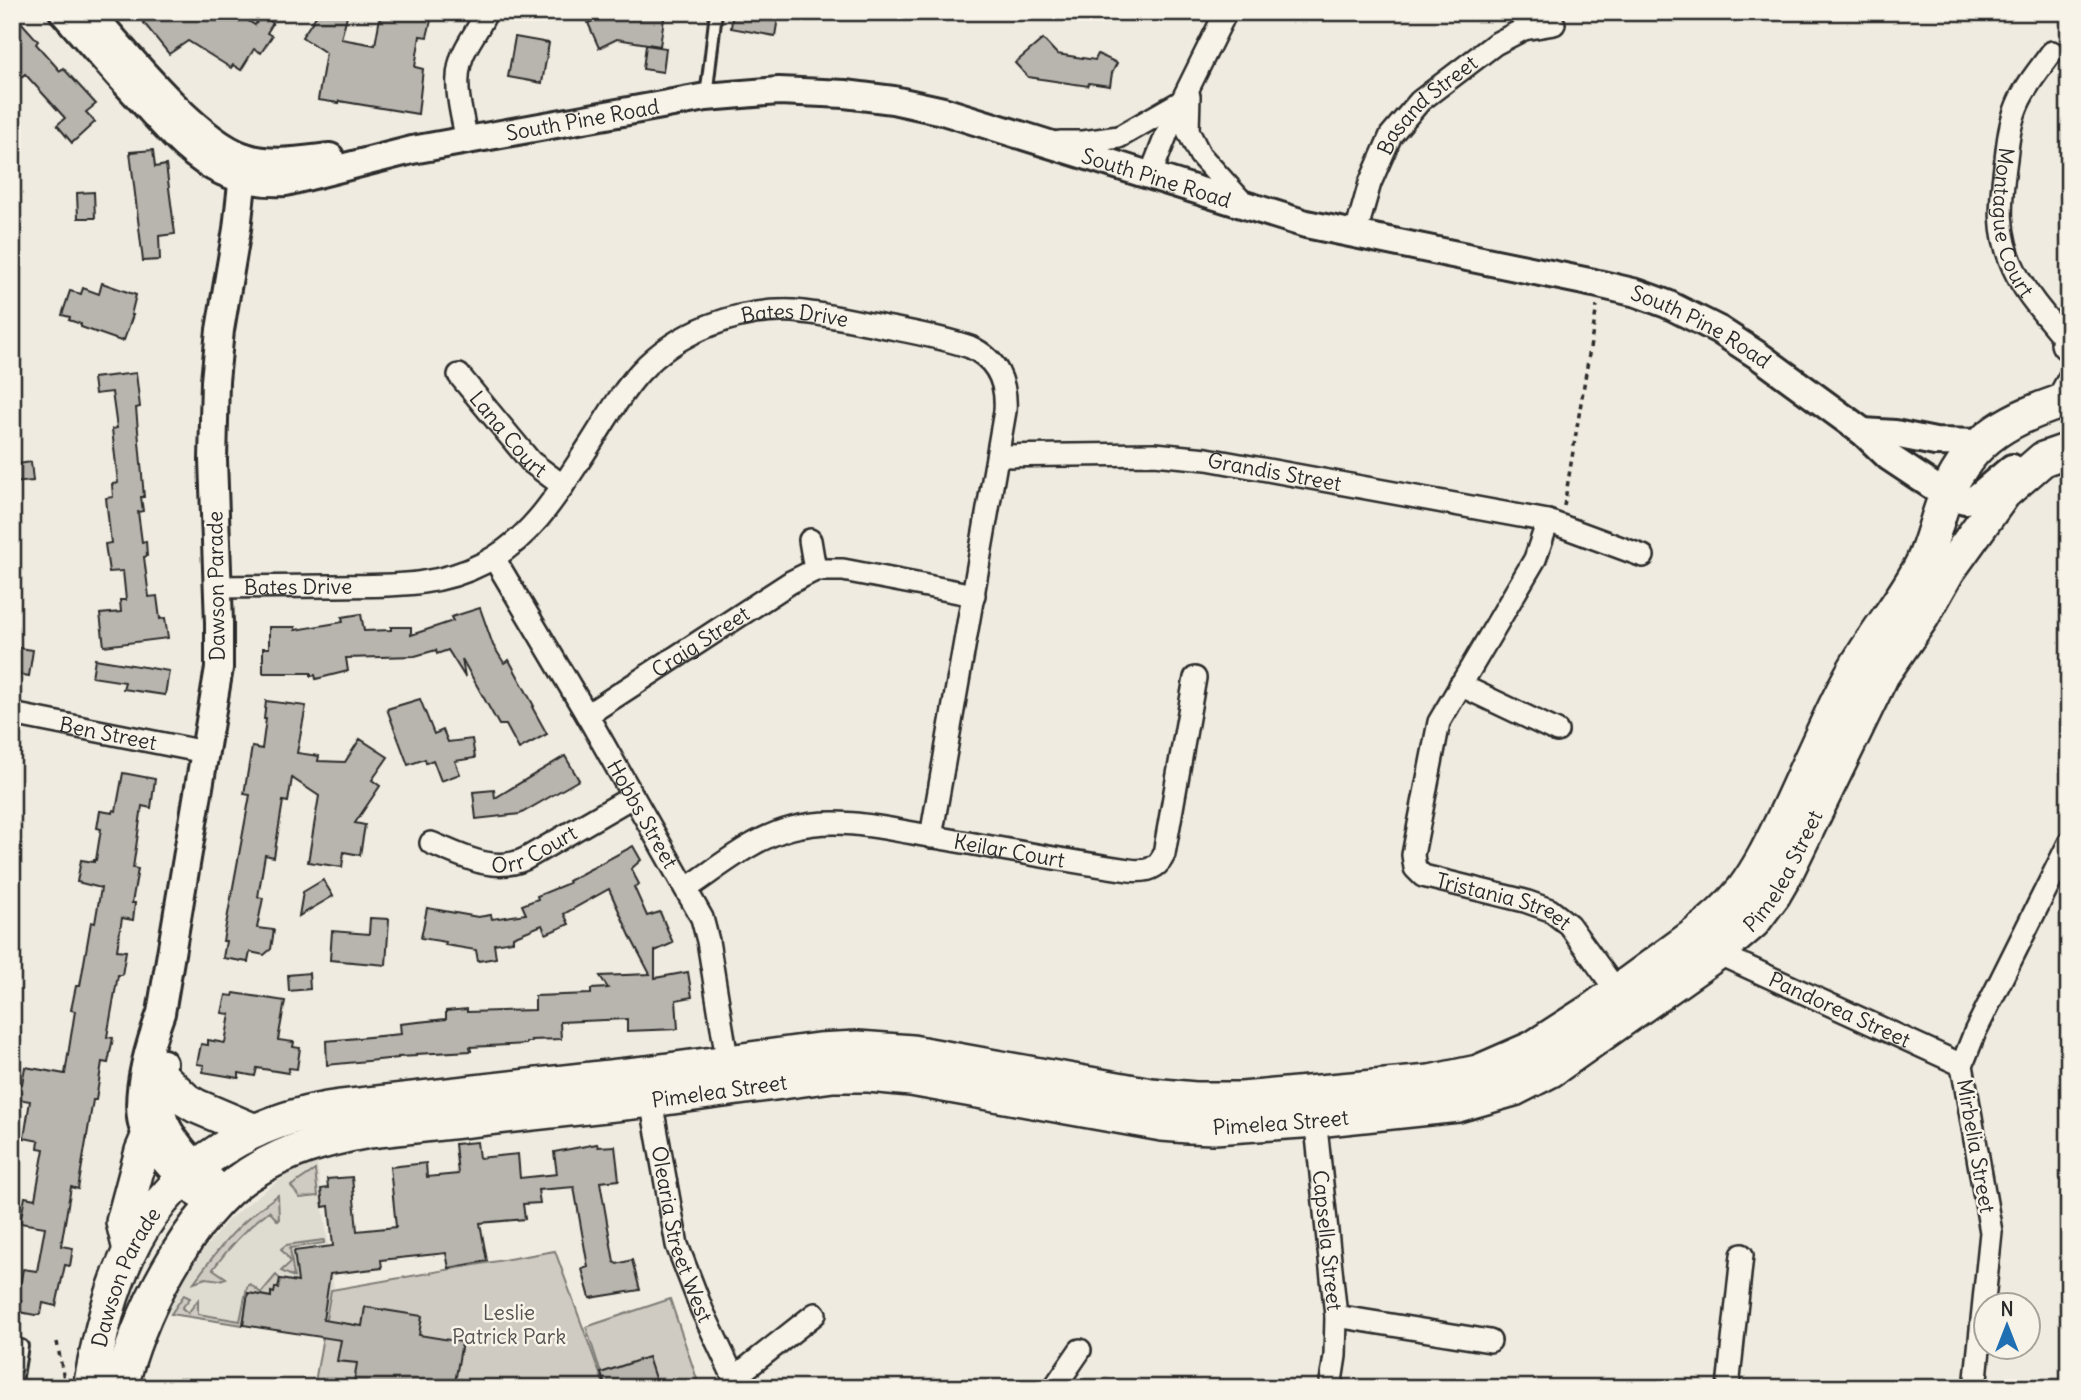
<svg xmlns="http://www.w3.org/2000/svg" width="2081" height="1400" font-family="Delius,sans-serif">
  <rect width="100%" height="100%" fill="#efebe0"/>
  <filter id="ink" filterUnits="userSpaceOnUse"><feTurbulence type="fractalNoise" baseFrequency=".0143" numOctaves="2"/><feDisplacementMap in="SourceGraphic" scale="14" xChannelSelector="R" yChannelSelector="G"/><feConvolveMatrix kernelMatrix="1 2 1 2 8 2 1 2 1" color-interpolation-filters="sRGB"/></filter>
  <g filter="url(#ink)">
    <path fill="#dedbd1" d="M316 1154 334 1289 331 1291 323 1337 159 1312 197 1258 227 1221 260 1194Z"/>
    <g fill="#cfcbc2" stroke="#7d7b76" stroke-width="2">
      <path d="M315 1170 318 1196 300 1198 291 1186Z"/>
      <path d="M278 1195 279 1220 278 1221 269 1211C246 1228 230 1246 213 1269L226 1278 220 1280 206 1278 194 1282C222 1244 239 1222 278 1195Z"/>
      <path d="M324 1240V1243L290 1248 294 1277 281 1271 291 1262 281 1249 286 1245Z"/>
      <path d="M555 1251 605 1388H314L331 1290Z"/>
      <path d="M276 1275 280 1279 278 1288 274 1293H271V1297L248 1293 243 1325 171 1314 184 1295 190 1298 182 1308 188 1313 198 1300V1314L240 1321 247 1287 250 1284 261 1293Z"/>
      <path d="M670 1299 700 1388H658L648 1357 601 1373 586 1327Z"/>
    </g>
    <g fill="#b8b5ae" stroke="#2b2b2b" stroke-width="2">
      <path d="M12 12 38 41 36 44 60 71 63 68 96 104 86 112 95 122 72 143 57 125 65 118 25 74 12 85Z"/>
      <path d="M157 12H234L255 25 261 15 273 23 267 33 272 36 261 53 254 49 241 70 233 65 231 68 188 41 169 54 143 22Z"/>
      <path d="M319 12H348L341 39 375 45 381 12H433L427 37 420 36 415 67 423 69 418 114 339 101V103L318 100 326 53 302 37Z"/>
      <path d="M612 12H665L660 46 617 39 599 48 588 23Z"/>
      <path d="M733 12H779L775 36 731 28Z"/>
      <path d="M515 37 549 43 542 83 508 77Z"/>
      <path d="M1043 39 1057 54 1095 60 1098 54 1117 63 1112 73 1110 86 1089 83 1088 86 1028 77 1015 63Z"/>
      <path d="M646 45 666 48 663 72 643 69Z"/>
      <path d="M153 150 155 167 166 165 175 234 159 236 160 260 143 261 130 152Z"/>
      <path d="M94 192 95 218H78L77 193Z"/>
      <path d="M102 283 136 295 131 315H133L124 340 122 339 121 341 81 327V324L69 320 70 317 62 315 70 291 81 294 83 288 99 294Z"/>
      <path d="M136 373 140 407 136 408 144 497H141L143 511 138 512 142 542 146 541 147 556 144 557 149 597 157 596 160 619 165 618 168 638 104 646 100 614 121 612 120 600H126L123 571 109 572 105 544 111 543 106 498 113 497 112 484 118 483 112 429 117 428 112 392 95 394 93 378Z"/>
      <path d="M31 462 33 481 12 483V465Z"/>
      <path d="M480 608 493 645 504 663 509 660 534 706 532 707 547 734 519 749 506 725H499L462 659 465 677 448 650 437 654 436 650 415 656 346 658 348 671 316 679 315 675 311 676V673H263V648H269V627H295V630L343 622 342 617 361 614 364 631 391 630V627H411V635L453 621 451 617Z"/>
      <path d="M12 647 33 650 29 676 12 673Z"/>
      <path d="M95 659 169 671 165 695 123 689 125 682 92 677Z"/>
      <path d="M420 699 434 734 443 730 448 742 472 739 475 758 455 761 460 774 441 781 433 760 426 763 425 759 408 765 387 709Z"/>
      <path d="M266 701 306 706 297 753 319 756 318 761 345 762 360 739 388 757 372 780 380 786 355 823 365 825 360 855 344 852 342 867 308 862 319 796 292 778 288 802 283 801 274 857 265 855 258 897 263 898 257 928 274 930 271 949 264 955 250 952 248 962 223 958 226 941H223L250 795 244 794 252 747 262 749 266 719H264Z"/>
      <path d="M565 756 579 780 520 814 476 819 473 792 494 790 495 798Z"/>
      <path d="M123 773 155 779 151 808 142 806 133 868 138 869 132 903H135L133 920 122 918 117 950 126 951 122 975H118L107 1037 113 1038 108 1063 102 1062 96 1100H93L78 1189 71 1187 61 1246 73 1248 70 1266 65 1265 56 1306 43 1303 41 1314 35 1315 19 1312 21 1300H17L23 1269 37 1271 45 1227 20 1223 25 1197 35 1199 44 1149 38 1148 39 1141 24 1138 30 1101 12 1098V1082L22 1084 25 1067 65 1074 75 1011 71 1010 76 986H80L91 922 95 923 101 888 77 882 81 860 94 862V860H96L101 829 97 828 100 811 113 813V810L116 811Z"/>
      <path d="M633 846 641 860 631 869 639 884 634 887 647 916 660 912 673 943 655 951V978L688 972 692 997 676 1000 678 1029 627 1031V1019L560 1022 561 1039 531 1040 532 1042H526V1044L470 1047 471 1051 416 1054 417 1056 398 1057V1058L327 1065 326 1041 401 1034 400 1024 446 1019V1011L467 1009V1012L535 1010V996L591 994V989L608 988 600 976 650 974 631 938 609 889 564 914 569 924 546 934 542 925 513 937V941L494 944 496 958 478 961 476 950 445 945 446 942 421 938 427 908 478 917 491 915 492 919 526 914 522 905 538 899 537 896 569 883 568 881Z"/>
      <path d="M323 880 333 896 299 916 303 892Z"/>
      <path d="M370 918 389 919 386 965 330 960 332 931 369 934Z"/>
      <path d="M309 973 310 989 289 991 288 975Z"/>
      <path d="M234 993 285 1001 278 1040 294 1042 293 1047 300 1048 297 1069 289 1068 288 1073 257 1068 255 1076 239 1073V1078L203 1072 204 1065 197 1064 201 1044 208 1045V1040L225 1043 230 1014 222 1013 226 995 233 996Z"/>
      <path d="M477 1142 479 1158 518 1154 520 1178 557 1174 554 1152 597 1144 598 1147 615 1146 619 1180 600 1182 614 1262 617 1264 632 1260 640 1290 590 1298 582 1269 588 1267 574 1187 538 1190 540 1203 523 1204 525 1219 480 1223 487 1261 449 1268 446 1253 381 1260 382 1268 330 1274 323 1320 362 1326 365 1307 422 1316 419 1335 462 1342 454 1388H353L357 1363 337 1361 341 1340 243 1325 248 1293 271 1297V1292L274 1293 275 1288H278L280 1279 298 1282 294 1251 333 1246 329 1206 323 1207 321 1189 328 1188 327 1179 352 1177 357 1231 396 1227 390 1167 426 1163 427 1177 458 1174 455 1144Z"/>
      <path d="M648 1357 658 1388H606L601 1373Z"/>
    </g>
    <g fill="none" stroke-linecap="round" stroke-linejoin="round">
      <defs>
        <g id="service">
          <path d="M706 97 716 12"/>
          <path d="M12 1344 22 1346 15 1388"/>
        </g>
        <g id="minor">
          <path id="s1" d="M2052 52C2040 69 2025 86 2017 106 2010 123 2008 141 2006 159 2000 202 1996 235 2017 275 2030 300 2051 322 2069 344"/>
          <path d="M1189 96 1188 131 1200 155 1246 206"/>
          <path d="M467 141C462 114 452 84 462 57 468 41 480 28 486 12"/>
          <path d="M1060 142H1083L1119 137 1182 101"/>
          <path d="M1150 176 1171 123 1226 12"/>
          <path id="s2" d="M1355 236 1370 183 1391 135 1420 101 1495 44 1524 29 1554 24"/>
          <path id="s3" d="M459 375 531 462 563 486"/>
          <path d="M2055 404 2069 378"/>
          <path id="s4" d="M998 456 1154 454 1207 459 1548 521 1643 556"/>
          <path id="s5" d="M1548 521 1535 559 1439 722 1413 855 1415 868 1423 876 1525 901 1550 910 1569 925 1624 1001"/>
          <path d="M810 540 815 570"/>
          <path id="s6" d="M494 558 587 715 702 918 708 941 729 1071"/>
          <path id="s7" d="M218 587C255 587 292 586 329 586 383 585 435 589 484 563 533 538 560 490 589 446 605 421 620 394 640 372 678 331 737 309 793 311 820 313 845 319 871 324 904 331 938 336 970 347 997 359 1007 383 1005 411L931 837"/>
          <path d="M1460 685 1557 731"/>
          <path id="s8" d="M12 714 205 752"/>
          <path id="s9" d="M587 715 791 582 815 570H843L974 595"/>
          <path id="s10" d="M431 843C461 855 493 874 525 859L632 797"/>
          <path id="s11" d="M686 889C719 867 753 838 792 828 840 815 892 830 940 838 1003 849 1066 861 1129 870 1145 872 1158 870 1164 854L1195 678"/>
          <path id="s12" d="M1717 953 1962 1065"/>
          <path id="s13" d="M649 1089 677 1245 702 1310 734 1378 740 1388"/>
          <path id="s14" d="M1314 1108 1336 1316 1335 1356 1330 1388"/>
          <path d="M1336 1316 1490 1341"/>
          <path d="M734 1378 815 1314"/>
          <path d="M1054 1388 1080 1350"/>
          <path d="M1728 1388 1742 1255"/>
          <path d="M1975 1388 1991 1232 1962 1065 1975 1032 2069 843"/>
        </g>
        <g id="tertiary">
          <path id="s15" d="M63 12C89 42 115 72 142 101 166 127 190 157 223 172 243 181 264 183 286 182L412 150 706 97 779 91 845 94 893 100 943 111 1306 224 1594 283 1637 293 1667 304 1719 330 1762 358 1863 432 1889 457 1946 495 1965 500 1975 499 2012 468"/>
          <path d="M90 12C125 52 196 141 245 157 272 166 303 160 330 157"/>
          <path d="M1863 432 1895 434 1935 442 1983 443"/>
          <path d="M163 1063C161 1079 159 1096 162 1113 168 1142 205 1173 226 1194"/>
          <path d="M212 1208C190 1186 156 1158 144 1130 132 1098 150 1043 161 1013L219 668V623L213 460 215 381 220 330 237 229 245 157"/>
        </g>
        <g id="primary">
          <path d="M2068 343H2069"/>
          <path d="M162 1077 186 1100 196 1106 255 1131"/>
          <path d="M130 1250 123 1222 142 1151 148 1137"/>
          <path id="s16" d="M90 1388C99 1337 111 1285 136 1239 177 1164 256 1118 340 1107L646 1073 818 1050 858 1048 912 1052 1151 1095 1195 1099H1242L1430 1082 1478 1072 1533 1048 1592 1010 1696 934C1714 921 1729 907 1743 890 1761 866 1774 838 1787 811 1807 768 1826 723 1848 681 1869 640 1901 605 1922 564 1933 541 1937 516 1947 493 1973 435 2012 418 2069 399"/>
          <path id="s17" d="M121 1388C136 1319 189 1213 249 1174 287 1150 325 1139 369 1131L651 1100 833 1075H869L911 1079 1162 1124 1188 1126 1214 1127 1316 1120 1458 1105 1514 1089 1551 1070 1717 953 1753 922 1774 894 1785 875 1882 675 1922 617 1948 571 2004 493 2043 459 2069 450"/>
        </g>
      </defs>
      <use href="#service" stroke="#2b2b2b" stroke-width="16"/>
      <use href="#minor" stroke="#2b2b2b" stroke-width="26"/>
      <use href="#tertiary" stroke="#2b2b2b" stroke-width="32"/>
      <use href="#primary" stroke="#2b2b2b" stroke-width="38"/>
      <g stroke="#2b2b2b" stroke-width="3.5" stroke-dasharray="5 5" stroke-linecap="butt">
        <path d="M1564 506 1597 306"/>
        <path d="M57 1342 64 1379"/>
      </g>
      <use href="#service" stroke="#f7f3e8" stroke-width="10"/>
      <use href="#minor" stroke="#f7f3e8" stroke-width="21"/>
      <use href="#tertiary" stroke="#f7f3e8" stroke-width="26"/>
      <use href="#primary" stroke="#f7f3e8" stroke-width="33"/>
    </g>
  </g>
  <g text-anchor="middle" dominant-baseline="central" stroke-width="5" stroke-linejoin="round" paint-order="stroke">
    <g font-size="21" fill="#2b2b2b" stroke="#f7f3e8">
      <text stroke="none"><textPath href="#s2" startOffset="154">Basand Street</textPath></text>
      <text stroke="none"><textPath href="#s15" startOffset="595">South Pine Road</textPath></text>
      <text stroke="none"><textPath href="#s15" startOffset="1183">South Pine Road</textPath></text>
      <text stroke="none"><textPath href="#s1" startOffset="184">Montague Court</textPath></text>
      <text stroke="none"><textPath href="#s7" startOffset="690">Bates Drive</textPath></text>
      <text stroke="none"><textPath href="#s15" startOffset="1750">South Pine Road</textPath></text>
      <text stroke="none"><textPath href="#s3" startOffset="77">Lana Court</textPath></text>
      <text stroke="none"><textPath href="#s4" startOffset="278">Grandis Street</textPath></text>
      <text transform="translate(216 586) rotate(-91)">Dawson Parade</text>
      <text stroke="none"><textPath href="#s7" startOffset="80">Bates Drive</textPath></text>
      <text stroke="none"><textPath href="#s9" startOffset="135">Craig Street</textPath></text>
      <text stroke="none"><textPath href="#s8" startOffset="98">Ben Street</textPath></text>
      <text stroke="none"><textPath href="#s6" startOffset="296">Hobbs Street</textPath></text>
      <text stroke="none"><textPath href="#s10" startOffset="110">Orr Court</textPath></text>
      <text stroke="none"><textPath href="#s11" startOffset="343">Keilar Court</textPath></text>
      <text stroke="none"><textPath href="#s17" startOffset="1890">Pimelea Street</textPath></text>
      <text stroke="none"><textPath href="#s5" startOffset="474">Tristania Street</textPath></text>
      <text stroke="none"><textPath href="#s12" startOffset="135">Pandorea Street</textPath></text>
      <text stroke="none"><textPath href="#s17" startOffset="735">Pimelea Street</textPath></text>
      <text stroke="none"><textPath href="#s17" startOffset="1302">Pimelea Street</textPath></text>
      <text transform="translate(1976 1146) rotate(80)">Mirbelia Street</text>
      <text stroke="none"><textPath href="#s13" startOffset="149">Olearia Street West</textPath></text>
      <text stroke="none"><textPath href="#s14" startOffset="133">Capsella Street</textPath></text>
      <text stroke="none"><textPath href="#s16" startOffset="117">Dawson Parade</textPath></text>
    </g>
    <g font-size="21" fill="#545351" stroke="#f7f3e8">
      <text x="509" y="1312">Leslie<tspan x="509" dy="24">Patrick Park</tspan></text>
    </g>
  </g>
  <rect width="2081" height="1400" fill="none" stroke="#f7f3e8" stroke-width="42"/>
  <rect x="21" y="21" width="2039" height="1358" fill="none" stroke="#2b2b2b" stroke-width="2.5" filter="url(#ink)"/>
  <g transform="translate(2007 1326)"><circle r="33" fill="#f7f3e8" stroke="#a5a39c" stroke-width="2"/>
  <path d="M0-5L12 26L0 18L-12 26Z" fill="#1f6fb2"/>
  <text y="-10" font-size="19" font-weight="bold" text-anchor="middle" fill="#2b2b2b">N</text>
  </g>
</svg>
